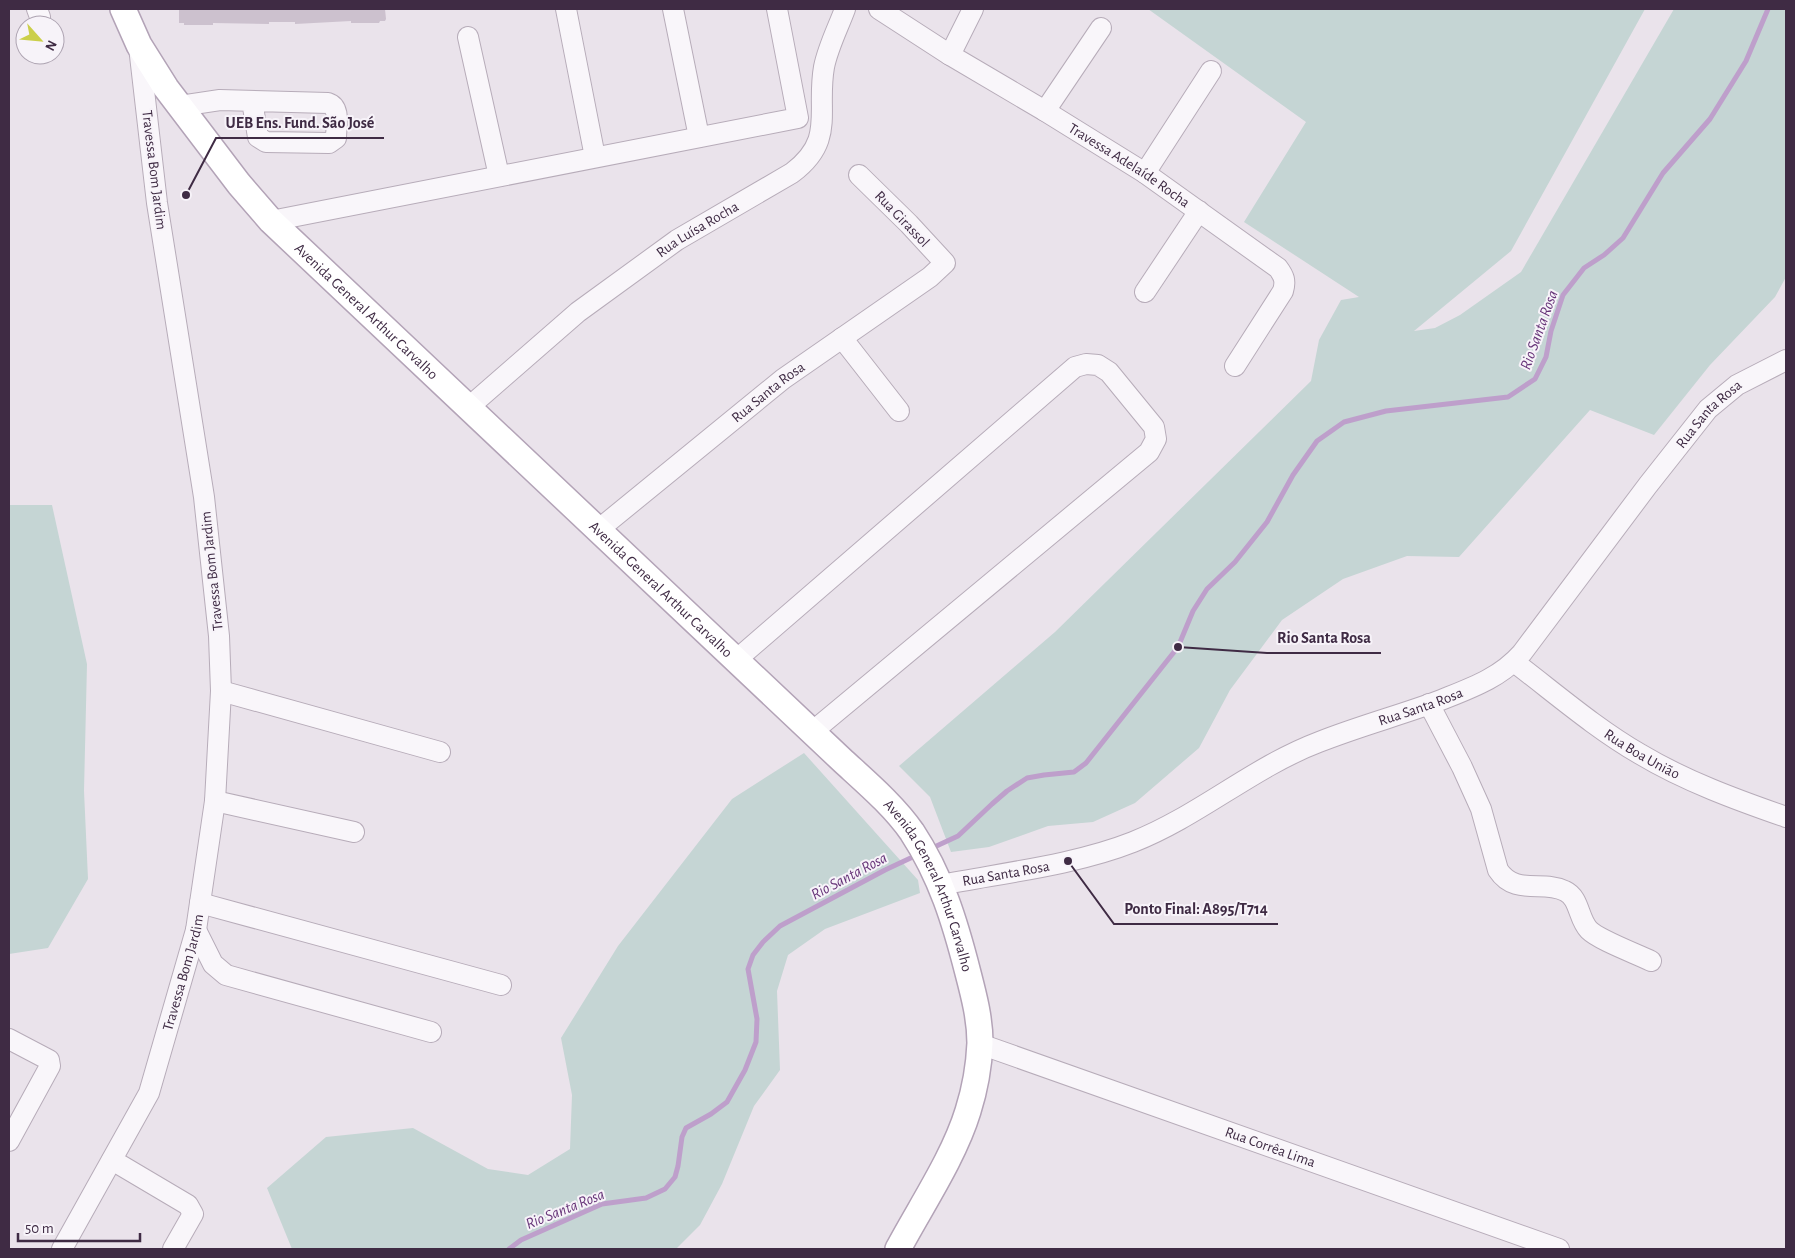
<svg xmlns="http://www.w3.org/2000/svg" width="1795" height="1258" font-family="'Alegreya Sans',sans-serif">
  <rect width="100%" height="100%" fill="#eae3eb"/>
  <g fill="#c5d5d4">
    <path d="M1148 9H1645L1511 251 1414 331 1435 328 1460 315 1521 272 1674 9H1786V277L1775 297 1710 365 1654 435 1590 410 1459 557 1407 556 1343 579 1282 620 1230 690 1199 748 1135 803 1093 822 1048 826 989 847 951 852 930 797 899 766 1055 632 1311 381 1319 340 1341 300 1359 297 1244 222 1306 122Z"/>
    <path d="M9 505H52L87 664 84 791 88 879 48 948 9 954Z"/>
    <path d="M804 753 918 880 920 893 825 929 788 955 777 991 780 1070 754 1106 722 1184 700 1225 676 1249H292L267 1188 326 1137 413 1128 488 1169 528 1175 570 1149 572 1095 561 1038 618 946 732 799Z"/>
  </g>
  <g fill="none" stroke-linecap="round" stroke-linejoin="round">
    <g stroke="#be9fcb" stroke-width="5">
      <path d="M930 849 958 836 992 804 1007 791 1027 778 1044 775 1074 772 1086 763 1178 647 1193 611 1207 589 1235 562 1267 522 1293 475 1317 441 1344 422 1386 411 1508 397 1535 379 1546 357 1551 331 1563 295 1584 268 1604 255 1623 238 1663 173 1710 119 1746 61 1768 9"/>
      <path d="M509 1249 521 1240 602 1204 646 1198 665 1189 675 1177 678 1166 682 1137 686 1128 711 1114 727 1102 745 1070 756 1042 757 1019 748 969 753 955 763 942 780 926 885 870 917 855"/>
    </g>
  </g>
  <path fill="#ccc1ce" d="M179 9H385L386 19 385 21H380L379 23H351V21L295 24V22H269V24L213 23V25H184V23H179Z"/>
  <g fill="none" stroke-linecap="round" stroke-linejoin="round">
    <defs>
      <g id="minor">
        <path d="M37 9 40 17"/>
        <path d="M566 9 595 157"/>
        <path d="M673 9 699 137"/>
        <path id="s1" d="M879 9 950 55 1045 111 1145 173 1278 268C1284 276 1286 281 1283 291L1235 366"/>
        <path d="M468 37 499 176"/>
        <path d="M950 55 973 9"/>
        <path d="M180 106 220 100 328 103C341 107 336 126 336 138L329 143 266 142 258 137 252 101"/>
        <path d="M1045 111 1101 28"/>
        <path d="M1145 173 1211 71"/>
        <path d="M271 221 798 118 777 9"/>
        <path d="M1145 292 1199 211"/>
        <path d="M842 338 899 411"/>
        <path id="s2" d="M469 407 578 312 677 240 792 173C836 140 816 112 824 67 828 47 838 28 845 9"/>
        <path id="s3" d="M598 530 783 379 930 277 945 263 909 224 859 175"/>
        <path d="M736 660 1075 367 1086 364 1098 365 1109 372 1154 427 1156 439 1149 452 812 732"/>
        <path id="s4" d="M1514 662C1555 693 1595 728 1640 754 1685 781 1737 800 1786 817"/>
        <path d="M221 691 440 752"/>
        <path d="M1429 704 1462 767 1481 809 1498 870C1515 896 1543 880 1565 891 1580 898 1578 919 1589 930 1599 940 1637 954 1651 961"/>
        <path d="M215 801 354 832"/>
        <path id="s5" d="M941 885C1002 873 1075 865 1133 842 1199 816 1253 767 1319 742 1359 726 1401 715 1441 700 1471 688 1500 678 1522 653L1648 485 1708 409 1737 385 1786 360"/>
        <path d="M200 903 501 985"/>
        <path d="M196 930 213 964 226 975 431 1032"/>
        <path d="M9 1039 49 1060 50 1066 9 1141"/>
        <path id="s6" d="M980 1044 1559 1249"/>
        <path d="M112 1160 188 1205 193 1214 173 1249"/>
        <path id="s7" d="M62 1249 149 1093 196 930 215 801 221 691 219 636 204 497 157 203 139 47"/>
      </g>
      <g id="major">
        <path id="s8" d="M123 9 139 45 166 88 239 184 271 221 843 761C867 783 894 806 912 832 941 876 955 922 968 973 974 996 980 1019 980 1043 979 1066 975 1089 968 1111 954 1157 921 1206 898 1249"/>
      </g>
    </defs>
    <use href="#minor" stroke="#b7acb9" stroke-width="22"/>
    <use href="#major" stroke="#b3a3b7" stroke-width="28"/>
    <use href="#minor" stroke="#f9f6fa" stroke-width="20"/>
    <use href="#major" stroke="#fff" stroke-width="25"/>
  </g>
  <g text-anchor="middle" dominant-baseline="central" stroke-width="4" stroke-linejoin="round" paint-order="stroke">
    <g font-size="15" fill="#3f2b44" stroke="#f7f3f9">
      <text stroke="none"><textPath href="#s1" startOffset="295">Travessa Adelaíde Rocha</textPath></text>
      <text transform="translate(154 170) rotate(83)">Travessa Bom Jardim</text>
      <text transform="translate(902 219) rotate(46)">Rua Girassol</text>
      <text stroke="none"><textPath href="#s2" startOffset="290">Rua Luísa Rocha</textPath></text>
      <text stroke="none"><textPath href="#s8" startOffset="391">Avenida General Arthur Carvalho</textPath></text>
      <text stroke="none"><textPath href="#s3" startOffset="219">Rua Santa Rosa</textPath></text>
      <text stroke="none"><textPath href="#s5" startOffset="936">Rua Santa Rosa</textPath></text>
      <text transform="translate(212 571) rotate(-96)">Travessa Bom Jardim</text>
      <text stroke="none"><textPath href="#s8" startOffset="796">Avenida General Arthur Carvalho</textPath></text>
      <text stroke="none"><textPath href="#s5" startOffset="516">Rua Santa Rosa</textPath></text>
      <text stroke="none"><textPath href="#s4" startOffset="158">Rua Boa União</textPath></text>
      <text stroke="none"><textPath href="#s5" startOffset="66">Rua Santa Rosa</textPath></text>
      <text stroke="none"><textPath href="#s8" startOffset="1201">Avenida General Arthur Carvalho</textPath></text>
      <text stroke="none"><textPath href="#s7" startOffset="304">Travessa Bom Jardim</textPath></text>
      <text stroke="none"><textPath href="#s6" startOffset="308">Rua Corrêa Lima</textPath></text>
    </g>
    <g font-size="16" font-style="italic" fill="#663478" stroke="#f7f3f9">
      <text transform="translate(1539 330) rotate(-70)">Rio Santa Rosa</text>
      <text transform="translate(849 876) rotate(-28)">Rio Santa Rosa</text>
      <text transform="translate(565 1209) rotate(-22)">Rio Santa Rosa</text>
    </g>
  </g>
  <path fill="none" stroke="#3f2b44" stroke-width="2" d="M186 195L216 138H384M1178 647L1267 653H1381M1068 861L1114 924H1278"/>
  <g fill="#3f2b44" stroke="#f7f3f9" stroke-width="2">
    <circle cx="186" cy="195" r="5"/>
    <circle cx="1178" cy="647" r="5"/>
    <circle cx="1068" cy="861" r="5"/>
  </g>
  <g font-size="16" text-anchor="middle" font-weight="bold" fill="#3f2b44" stroke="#f7f3f9" stroke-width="4" stroke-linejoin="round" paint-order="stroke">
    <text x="300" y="128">UEB Ens. Fund. São José</text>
    <text x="1324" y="643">Rio Santa Rosa</text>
    <text x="1196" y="914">Ponto Final: A895/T714</text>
  </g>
  <rect width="1795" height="1258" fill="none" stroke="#3f2b44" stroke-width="20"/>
  <g transform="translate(40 40) rotate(117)"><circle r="24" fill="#f7f3f9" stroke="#ada3b1"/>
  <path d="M0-4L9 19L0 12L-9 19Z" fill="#cbcf4a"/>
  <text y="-8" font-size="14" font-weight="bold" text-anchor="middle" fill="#3f2b44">N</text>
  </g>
  <path d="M18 1233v8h122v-8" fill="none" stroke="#3f2b44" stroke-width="2.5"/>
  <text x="25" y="1233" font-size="15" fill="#3f2b44" stroke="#f7f3f9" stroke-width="4" paint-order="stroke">50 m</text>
</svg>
